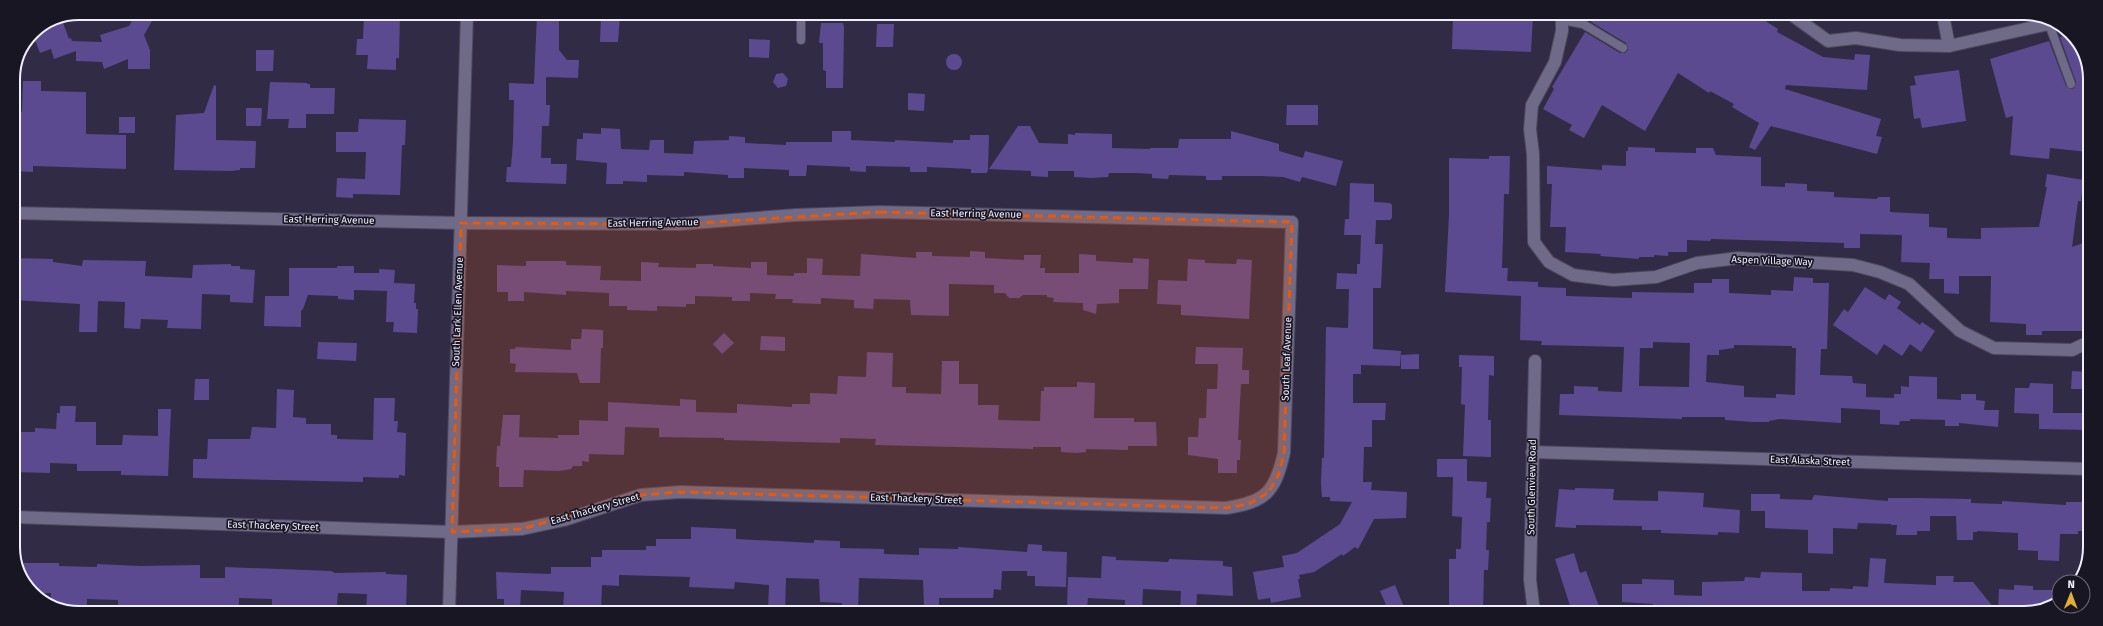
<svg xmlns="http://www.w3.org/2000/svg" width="2103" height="626" font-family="'Fira Sans',sans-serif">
  <rect width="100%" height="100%" fill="#312b45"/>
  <g fill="#5c4a91" fill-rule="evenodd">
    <path d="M136 13 152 21 144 35 150 50V69H128V59L104 69 102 62 76 61V51L54 59 51 49 40 53 32 32 62 20 69 39 71 38 72 41 102 42 100 35 129 26Z"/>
    <path d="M364 13H400L399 58H396V70L367 69 368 55H356L357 39H363Z"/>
    <path d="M537 14H559V50L567 60H579L578 78 546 77V105H550L549 126H542L541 158H551V164H567L566 184 506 182 507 167H511L513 142 514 100H509V83L534 84Z"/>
    <path d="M601 15 620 16 618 42H600Z"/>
    <path d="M1453 15H1533L1531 52 1452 49Z"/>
    <path d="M1595 15H1756L1778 29 1777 32 1823 57 1854 60 1855 54 1870 55 1867 90 1786 85 1785 89 1881 119 1876 136 1882 137 1877 154 1771 126 1755 150 1749 147 1759 123 1732 107 1734 104 1710 91 1709 93 1678 73 1645 131 1602 105 1584 138 1569 130 1572 125 1543 109 1554 89 1552 87 1585 32 1620 53H1625L1628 50 1626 43 1591 22Z"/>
    <path d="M821 23H843L844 27 843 88H826V71L823 70V43H819Z"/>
    <path d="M877 24H894L893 47H876Z"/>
    <path d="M2070 34 2076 38 2090 74 2088 152 2050 148 2049 159 2010 155 2013 116 2006 118 1990 59 2049 41 2066 86 2073 89 2075 87 2076 82 2060 37Z"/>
    <path d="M749 39 770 40 769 58 749 57Z"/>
    <path d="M256 50H274L273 71H256Z"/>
    <circle cx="954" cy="62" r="8"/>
    <path d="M1959 70 1966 121 1922 128 1920 118 1914 119 1910 86 1916 85 1914 76Z"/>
    <path d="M783 73 788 79 786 86 778 88 773 82 776 74Z"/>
    <path d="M23 81H41V91L86 92V134L126 135V169L33 166V172L13 171V112H22Z"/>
    <path d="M270 82 307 83V84H310V88H335L334 114H306V128H288L289 119H267Z"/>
    <path d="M214 85 216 86V140L256 141 255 168H240V170L231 171 174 170 176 115 204 113Z"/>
    <path d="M908 93 925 94 924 111 908 110Z"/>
    <path d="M1287 105H1318V125H1286Z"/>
    <path d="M246 108H262L261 126H246Z"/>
    <rect x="119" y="117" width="16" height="16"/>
    <path d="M359 119 406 120 405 145H402L400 195 353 194V198L336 197 337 178 365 179 366 152H336V132H358Z"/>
    <path d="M1018 126H1030L1039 143 1068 144V134L1075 135V133L1112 134V148L1150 149V148H1178L1179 139H1231V131L1279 144V151L1303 158 1305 151 1343 161 1336 186 1302 177 1300 182 1283 177 1261 176H1222V180H1206V176L1169 175 1168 179 1152 178V174L1136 173H1109L1108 177 1091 178 1074 177V171H1048V177L1031 176V171L989 169Z"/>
    <path d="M601 128 620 129 621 149 649 150 650 140H664V153L693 154 694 141 729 140V136L745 137V143L786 145V142H832V131H851V140L895 142V140L953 143V140H970V135H989L988 169 987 173H971V169L927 167V172H910V167L866 166V172L850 171V167L807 165 806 176H789V170L744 168V178H728V175L684 172V176L647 175V182L623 181V184H606L607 163 576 160 577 139H583V133L601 134Z"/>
    <path d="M1628 147 1655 148V152L1696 153V148H1713L1716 155 1761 157V186L1785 187V183L1807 184V191L1834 192V197L1877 199 1878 197H1890V212L1929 214V227L1947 228V238L1981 239V228L2039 227 2047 187H2045L2047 174 2084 180 2081 201H2078L2072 247 2086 242 2083 331H2042V335H2026V324L1990 322 1991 276H1959V294L1944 293V279H1929L1930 263 1901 262 1902 235 1860 234V248H1844V243L1711 239 1710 241 1687 240V252H1668V256L1654 255V257H1639V259L1600 256 1601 254 1565 252 1566 227H1550L1552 184H1547V166L1602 170V165L1626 166V151H1628Z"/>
    <path d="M1489 156H1510L1509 194H1504L1503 236 1502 268H1508L1507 281 1538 282V287L1566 288V296L1632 298V292L1694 293V283H1712V279H1729V293L1771 295V290L1793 291 1794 277 1813 278V283H1829L1827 349H1821L1820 375 1852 376 1853 383 1866 384V397L1894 398V394H1901V386L1909 387V376L1937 377V399L1961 400V394H1976V400L1985 401 1984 410H1999L1998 427 1959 423V426H1945V420L1910 419V421H1900L1899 425 1880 424V410L1841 408V423L1780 419 1769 421V422H1753L1725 420V417H1682V419L1559 415 1560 394H1574V386L1598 387V391L1622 392 1624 347 1541 345 1542 341 1520 340 1521 296 1445 292 1449 214V158L1489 159ZM1653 342 1690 343 1689 387 1639 386 1640 348H1653ZM1734 345 1792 346V348H1796L1795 395 1776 394V398L1744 397V386L1706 382 1707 355H1719V350L1734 348Z"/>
    <path d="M1350 183 1374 184V202L1390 203 1392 205V218L1390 220H1376L1375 244H1383L1381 288H1373V349L1401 351 1400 366 1361 365V374H1353V403H1386L1385 420H1372V447H1364L1363 482H1372L1371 490 1407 492 1406 518 1374 519 1358 549 1355 547 1343 556 1342 554 1314 572 1299 575 1300 579H1298L1301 597 1271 603 1270 598 1258 600 1253 572 1284 567 1282 556 1297 553 1340 524 1352 502 1330 501V497H1322L1321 483 1322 458H1324L1326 327 1348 328 1349 289H1336L1337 273 1357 274V264H1360L1361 235H1344L1345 219H1349Z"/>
    <path d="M970 251 985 252V258L1024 260V255H1041L1040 268H1045V273H1079V254L1096 255V261L1133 263V258L1149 259 1148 289H1119V303L1097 304 1096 314 1083 310V303L1053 302 1054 298 1047 297V295H1023L1019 298H1009L1005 293H994V285L949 284V316L911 315 910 300 874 299 873 309 854 308V300L821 298V304L792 303 793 299H775L776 294 750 293V301H732V297L695 296V304H686V307L657 306V311L627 310V306H609V293L566 291V295L524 292V301H508V292H497V265L526 266V261H566V265L601 266 600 280 641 281V262L659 263 658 267 696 268V264H713V266L751 268V262H767V275L794 276V273H807V258L823 259 822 275 860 276 861 254 916 258V252H932V256L970 257Z"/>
    <path d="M13 258 53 259V262L82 266 83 260 146 261 145 276 192 278 193 265 231 264V266H240V269L255 270 253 303 230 302V295L202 294 201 329 167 328 168 320 141 319 140 329 124 328 125 302 98 301 97 332H79L80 304 13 300Z"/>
    <path d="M1188 259 1205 260V263L1236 264 1237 259 1252 260 1249 319 1181 315V305L1157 304 1158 280 1187 281Z"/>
    <path d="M337 266H354V273H379V269L395 270 394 283 415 284 414 303H416V309H418L417 333 393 332 394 322H386L387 291 354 290V300L338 299V296L308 295 303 309 301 311V327L264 326 265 296H289V268H337Z"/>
    <path d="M1865 287 1885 300 1889 294 1901 302 1897 308 1920 325 1922 322 1935 331 1921 352 1910 344 1902 356 1884 344 1877 355 1833 325 1844 309 1848 312Z"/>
    <path d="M582 329 603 330V348H601L600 383H580L577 373 515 372 516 364 510 363V349H515L516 347 571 350V339H581Z"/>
    <path d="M724 333 734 343 722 354 713 344Z"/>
    <path d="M761 336 785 337V351L760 350Z"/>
    <path d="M318 342 357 343 356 361 317 359Z"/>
    <path d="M1196 347 1243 348 1242 370H1249V384H1241L1238 440H1241L1240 460H1237V473H1218V459L1188 455V437H1198L1199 418H1206L1207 389H1217L1218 364H1195Z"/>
    <path d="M867 352 893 353 892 387H906V393L941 394 942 361H959V384H978V405H999L998 420 1040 421 1041 391H1044V387H1077V382L1095 383 1094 418H1134V422H1156L1157 446H1128V450L1086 449V452L1076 453 1061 452V447H1033V449L875 445 876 439 840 438V443L724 440V438L659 437V428L625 427 624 455 589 454V462L582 461V466H573L571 469 559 471 524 470 523 487H499V467H496L497 446H500L503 415H520L519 437 558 438V435H579V420L608 421V402L680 406V399L696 400V412L737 413V404L792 407V404H810V393L837 394 838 376 866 377Z"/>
    <path d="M1419 354V369H1401V355Z"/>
    <path d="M1459 355 1494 356V376L1489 375 1488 420H1491V457L1463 456 1465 405 1461 404 1462 367H1459Z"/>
    <path d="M2072 371 2089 372 2088 389H2071Z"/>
    <path d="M195 379H209V400H194Z"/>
    <path d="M2030 383 2053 384V413H2088V430L2039 429V414L2014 413 2015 388H2029Z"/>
    <path d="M277 389 294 390 293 417 306 418V424H331V435H337V439L373 440 374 398H395L394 421H398L397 432 406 433 405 476 399 475V478L363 477V482L193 478V459H207L208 439H250L252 427 276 428Z"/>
    <path d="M60 406H76L75 422H96V445H122L123 435 158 436V409H171L168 476 121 475V471H77V464L50 463V473L13 472V432H35V428L56 429 57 413H60Z"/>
    <path d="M1437 459H1467V481L1487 482 1486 498H1491L1490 522H1487L1486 550H1489L1488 570H1484L1483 612H1449V559H1456V549H1461L1462 517 1452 516 1453 477H1437Z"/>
    <path d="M1575 488 1614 489 1613 500 1658 501V491L1704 493 1703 507 1740 510 1739 533 1718 532V535L1661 533V530H1642V526L1576 525V528L1555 527 1559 489 1575 490Z"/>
    <path d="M1751 494H1780V499L1812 500 1814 495 1888 501V498H1916L1971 499V503L2002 504V501L2066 505V502H2083V504H2088V531H2078V534H2060L2059 561 2038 560V551L2018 550V533L1977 531V532H1973V540H1957L1956 516H1930V531H1917V535H1896L1897 525H1891V524L1858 523 1857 529 1833 528V554L1808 553V530L1765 528V511H1751Z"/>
    <path d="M691 527 736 529V539L814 543V540L840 541V548L884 549V554L919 555V548L958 549V547L1027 552 1028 544 1042 545V551L1067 552 1066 587 1035 586V576H1027V571H1002L1001 590 994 589 993 598H939V606L924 605 923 580 859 578 858 612H842V603L820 602 819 579 786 578 785 612H768L769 585 735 582 734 589 689 587 690 577 619 575V586L602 585 601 611H563L564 592 521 590 520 609H504V599H497L496 572 551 574V567H591V557H602V550H646V546H656V539H691Z"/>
    <path d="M1574 553 1580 573 1586 571 1601 612H1572L1555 559Z"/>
    <path d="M1102 556 1116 557V560L1144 561 1168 562 1169 559 1223 561V566L1232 567 1233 596 1197 594 1196 612 1180 611 1181 591 1143 589 1142 612H1125V600L1088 598 1087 608 1067 607 1068 577 1101 578Z"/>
    <path d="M1870 558 1886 559 1884 583 1936 585V576H1954L1953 582H1973L1998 613H1974L1957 607V613H1783L1782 607 1764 606 1761 613 1738 607V613H1713L1653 610V604L1622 602V584H1642V579L1674 580V595L1702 596V582L1744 581 1745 577 1760 578 1761 572 1802 573V591H1830V588L1853 589V586L1868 587Z"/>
    <path d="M17 563H59V566L97 567V564L140 566 200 565V578H225V567L331 571 335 573 386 572V574L407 575 406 611H366L367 594 338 593 337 605H326V611H310V608L272 607V599L239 598V611H121L118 607V600L87 599V611H61L51 604V593H35L27 588Z"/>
    <path d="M1395 585 1404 607 1389 612 1380 591Z"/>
    <path d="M2014 585 2033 586V590H2055V603L2025 613H1998L1999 589 2014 590Z"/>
  </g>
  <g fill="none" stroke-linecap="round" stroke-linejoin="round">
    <defs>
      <g id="service">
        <path d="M801 14V40"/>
        <path d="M1562 20 1583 24 1623 48"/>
        <path d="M2049 24 2071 84"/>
      </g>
      <g id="minor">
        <path d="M1562 15V31L1555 62 1532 105 1530 129 1533 154 1534 242 1549 262 1573 275 1613 280 1656 277 1697 263 1738 258 1853 265 1880 272 1909 284 1960 331 1994 348 2072 350 2089 342"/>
        <path d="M1792 15 1828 41 1856 38 1900 45 1949 46 2053 23"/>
        <path d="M1943 15 1949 46"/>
        <path d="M13 213 461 223 680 224 796 215 879 212 1292 222 1284 453C1275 492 1266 502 1226 508L680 492 641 495 564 520 522 529 452 532 13 517"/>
        <path d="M1532 452 2088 469"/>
        <path d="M1534 612 1530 580 1535 361"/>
      </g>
      <path id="tertiary" d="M449 611 467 13"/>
    </defs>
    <use href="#service" stroke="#4d485e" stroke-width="10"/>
    <use href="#minor" stroke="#4d485e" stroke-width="14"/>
    <use href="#tertiary" stroke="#4d485e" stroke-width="14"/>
    <use href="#service" stroke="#6f6a87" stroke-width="8"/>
    <use href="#minor" stroke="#6f6a87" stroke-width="12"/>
    <use href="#tertiary" stroke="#6f6a87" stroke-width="12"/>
  </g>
  <path fill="#e8590c" fill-opacity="0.2" stroke="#e8590c" stroke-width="3" stroke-dasharray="8 5" stroke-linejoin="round" d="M879 212 1292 222 1284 453 1279 474 1269 492 1249 504 1226 508 680 492 641 495 522 529 452 532 461 223 680 224Z"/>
  <g text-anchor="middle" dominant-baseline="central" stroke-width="3.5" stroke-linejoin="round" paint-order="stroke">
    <g font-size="10" fill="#f0eeff" stroke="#181622">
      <text transform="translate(976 214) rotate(1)">East Herring Avenue</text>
      <text transform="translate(329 220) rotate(1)">East Herring Avenue</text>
      <text transform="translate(653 223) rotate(-1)">East Herring Avenue</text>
      <text transform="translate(1772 261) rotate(2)">Aspen Village Way</text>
      <text transform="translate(458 312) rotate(-88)">South Lark Ellen Avenue</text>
      <text transform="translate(1287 359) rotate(-88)">South Leaf Avenue</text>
      <text transform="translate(1810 461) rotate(2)">East Alaska Street</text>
      <text transform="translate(1532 487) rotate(-89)">South Glenview Road</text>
      <text transform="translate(916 499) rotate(2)">East Thackery Street</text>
      <text transform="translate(595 509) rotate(-16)">East Thackery Street</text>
      <text transform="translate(273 526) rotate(2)">East Thackery Street</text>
    </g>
  </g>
  <path d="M0 0H2103V626H0ZM79 20H2024A59 59 0 0 1 2083 79V547A59 59 0 0 1 2024 606H79A59 59 0 0 1 20 547V79A59 59 0 0 1 79 20Z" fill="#181622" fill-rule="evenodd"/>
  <path fill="none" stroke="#f0eeff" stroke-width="2" d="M79 20H2024A59 59 0 0 1 2083 79V547A59 59 0 0 1 2024 606H79A59 59 0 0 1 20 547V79A59 59 0 0 1 79 20Z"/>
  <g transform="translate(2071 594) rotate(1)"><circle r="19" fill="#181622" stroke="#6e6c7a"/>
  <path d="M0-3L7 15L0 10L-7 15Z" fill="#e3ae35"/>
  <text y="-6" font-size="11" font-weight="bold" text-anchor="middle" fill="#f0eeff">N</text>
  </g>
</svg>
